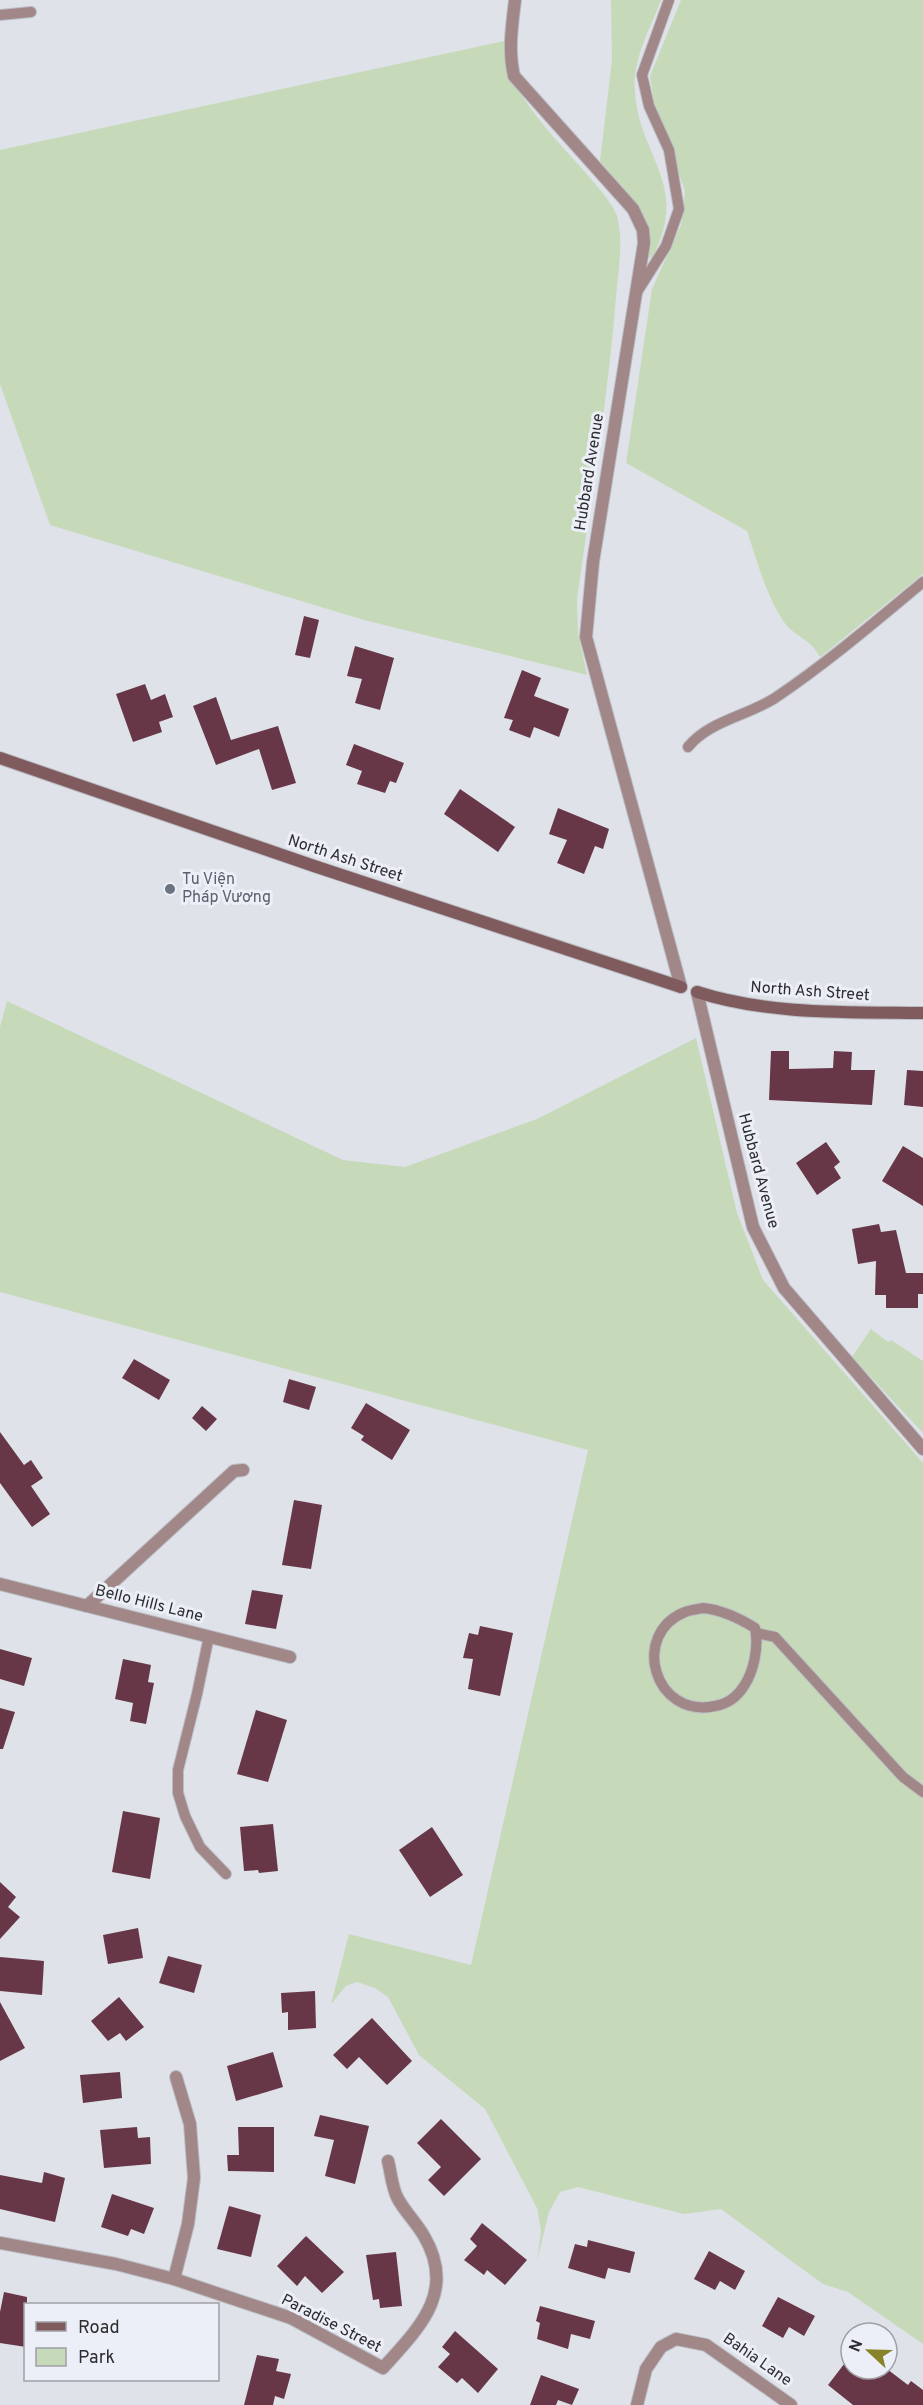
<svg xmlns="http://www.w3.org/2000/svg" width="923" height="2405" font-family="Overpass,sans-serif">
  <rect width="100%" height="100%" fill="#dfe2e9"/>
  <g fill="#c6daba">
    <path d="M611 0H661C650 29 632 60 635 92 639 158 691 184 652 258L646 257 627 195 600 161 612 60Z"/>
    <path d="M681 0H923V574L820 657C809 637 793 636 784 622 766 595 757 561 747 531L626 463 652 289 681 225 685 191 654 102 650 76Z"/>
    <path d="M504 41C502 90 561 143 591 179 600 190 613 204 617 216 624 242 618 272 616 297 608 398 591 499 577 599L578 633 587 675 364 620 50 525 0 384V150Z"/>
    <path d="M7 1001 343 1160 405 1167 537 1119 696 1038 737 1213 763 1280 923 1463V2344L848 2292 823 2284 721 2209 684 2214 578 2187 560 2192 549 2212 537 2261 541 2231 537 2208 485 2109 419 2055 388 1997 375 1988 357 1982 346 1986 331 2004 349 1934 471 1965 588 1450 0 1292V1027Z"/>
    <path d="M871 1329 888 1342 891 1340 923 1361V1433L852 1357Z"/>
  </g>
  <g fill="#673747">
    <path d="M304 616 319 620 310 658 295 655Z"/>
    <path d="M355 646 394 658 380 710 355 703 362 679 347 676Z"/>
    <path d="M522 670 541 678 534 696 569 709 559 737 534 727 530 738 509 730 513 720 504 718Z"/>
    <path d="M145 684 151 700 165 694 173 717 159 722 162 732 133 742 116 694Z"/>
    <path d="M216 697 231 740 278 726 296 783 272 790 259 749 216 765 193 706Z"/>
    <path d="M354 744 404 763 396 783 390 781 385 793 357 784 362 771 346 765Z"/>
    <path d="M460 789 515 827 498 852 444 814Z"/>
    <path d="M558 808 609 829 603 849 595 846 584 874 557 863 567 840 549 834Z"/>
    <path d="M771 1051H789V1069L833 1068 834 1051 852 1052 851 1070H875L872 1105 769 1100Z"/>
    <path d="M907 1070 923 1071V1107L904 1105Z"/>
    <path d="M826 1142 840 1162 834 1167 841 1178 817 1195 796 1163Z"/>
    <path d="M903 1146 923 1158V1206L882 1181Z"/>
    <path d="M879 1224 881 1232 896 1230 906 1273H923V1294H918V1308H886V1295H875L876 1261 858 1264 852 1229Z"/>
    <path d="M134 1359 170 1380 159 1400 122 1378Z"/>
    <path d="M289 1379 316 1387 309 1410 283 1402Z"/>
    <path d="M366 1403 410 1430 392 1460 361 1440 364 1436 351 1428Z"/>
    <path d="M202 1406 217 1419 206 1431 192 1418Z"/>
    <path d="M0 1432 24 1465 31 1460 43 1478 31 1486 50 1514 32 1527 0 1483Z"/>
    <path d="M294 1500 322 1505 311 1569 282 1565Z"/>
    <path d="M252 1590 283 1595 276 1629 245 1624Z"/>
    <path d="M480 1626 513 1633 500 1696 468 1689 473 1659 463 1658 469 1633 478 1635Z"/>
    <path d="M0 1649 32 1658 24 1686 0 1679Z"/>
    <path d="M123 1659 151 1665 148 1682 154 1683 146 1724 130 1721 133 1703 115 1699Z"/>
    <path d="M0 1708 15 1712 3 1749H0Z"/>
    <path d="M256 1710 287 1720 268 1782 237 1774Z"/>
    <path d="M123 1811 160 1818 150 1879 112 1872Z"/>
    <path d="M273 1824 278 1871 259 1873 258 1870 244 1871 240 1827Z"/>
    <path d="M432 1827 463 1875 430 1897 399 1850Z"/>
    <path d="M0 1882 16 1897 8 1907 20 1917 0 1939Z"/>
    <path d="M138 1928 143 1958 108 1964 103 1935Z"/>
    <path d="M168 1956 202 1965 194 1993 159 1983Z"/>
    <path d="M0 1957 44 1961 42 1995 0 1991Z"/>
    <path d="M315 1991 316 2028 288 2030V2012L282 2013 281 1993Z"/>
    <path d="M119 1997 144 2027 126 2041 120 2033 108 2041 91 2021Z"/>
    <path d="M0 2002 25 2048 0 2061Z"/>
    <path d="M372 2018 412 2061 387 2085 359 2057 347 2069 333 2055Z"/>
    <path d="M273 2052 283 2087 236 2101 227 2066Z"/>
    <path d="M120 2072 122 2098 83 2103 80 2075Z"/>
    <path d="M320 2115 369 2126 355 2184 325 2176 334 2140 314 2136Z"/>
    <path d="M441 2119 481 2159 444 2196 428 2180 441 2167 417 2143Z"/>
    <path d="M137 2127 138 2138 150 2137 151 2164 104 2168 100 2130Z"/>
    <path d="M238 2127H274V2172L228 2171 227 2155H239Z"/>
    <path d="M44 2172 65 2178 55 2222 0 2209V2175L42 2183Z"/>
    <path d="M112 2194 154 2208 144 2234 131 2229 128 2236 101 2227Z"/>
    <path d="M229 2206 261 2215 251 2257 217 2249Z"/>
    <path d="M482 2223 527 2260 505 2285 487 2270 484 2275 464 2260 477 2246 470 2239Z"/>
    <path d="M306 2236 344 2272 322 2293 305 2276 297 2286 277 2266Z"/>
    <path d="M588 2240 635 2252 630 2273 608 2268 605 2279 568 2268 575 2244 587 2247Z"/>
    <path d="M709 2251 745 2271 735 2290 720 2281 715 2290 694 2279Z"/>
    <path d="M396 2252 402 2306 380 2308 379 2299 373 2300 366 2255Z"/>
    <path d="M4 2292 27 2297 26 2347 0 2343V2312Z"/>
    <path d="M778 2297 815 2316 804 2336 789 2327 783 2338 762 2326Z"/>
    <path d="M540 2306 595 2321 590 2339 571 2334 568 2349 537 2339 540 2323 536 2321Z"/>
    <path d="M455 2331 498 2369 478 2393 462 2378 457 2383 438 2367 450 2354 442 2347Z"/>
    <path d="M257 2355 279 2359 276 2371 291 2374 284 2399 275 2396 273 2405H244Z"/>
    <path d="M851 2355V2369H887L908 2385 911 2381 923 2390V2405H853L828 2385Z"/>
    <path d="M541 2375 579 2389 572 2405 558 2400 556 2405H530Z"/>
  </g>
  <g fill="none" stroke-linecap="round" stroke-linejoin="round">
    <defs>
      <g id="service">
        <path d="M0 15 31 12"/>
        <path d="M637 292 666 246 679 209 669 150 649 106 642 75 669 0"/>
        <path d="M688 747C709 721 747 716 775 698 827 663 875 622 923 582"/>
        <path d="M703 1608C722 1610 739 1618 755 1628 759 1646 754 1671 744 1686 737 1697 728 1704 715 1706 654 1719 630 1634 685 1612 690 1610 697 1609 703 1608Z"/>
        <path d="M756 1633 775 1637 903 1777 923 1792"/>
        <path d="M209 1636 197 1694 178 1770V1793L185 1816 200 1847 226 1874"/>
      </g>
      <g id="minor">
        <path d="M515 0C512 26 508 50 514 76L633 209 643 230 644 243 593 562 586 637 681 987"/>
        <path d="M697 992 753 1227 784 1288 923 1449"/>
        <path d="M0 1584 290 1657"/>
        <path d="M87 1606 234 1471 243 1470"/>
        <path d="M0 2243 116 2264 174 2279 291 2318 383 2368C419 2328 457 2292 424 2236 416 2222 404 2211 397 2197 392 2187 391 2173 388 2161"/>
        <path d="M174 2279 188 2224 194 2178 190 2124 176 2077"/>
        <path d="M637 2405 646 2369 661 2347 676 2339 706 2345 791 2405"/>
      </g>
      <g id="secondary">
        <path d="M0 758 314 866 681 987"/>
        <path d="M697 992C769 1015 848 1012 923 1013"/>
      </g>
    </defs>
    <use href="#service" stroke="#bbbec4" stroke-width="12"/>
    <use href="#minor" stroke="#bbbec4" stroke-width="14"/>
    <use href="#secondary" stroke="#bbbec4" stroke-width="14"/>
    <use href="#service" stroke="#a18788" stroke-width="10"/>
    <use href="#minor" stroke="#a18788" stroke-width="12"/>
    <use href="#secondary" stroke="#805b5e" stroke-width="12"/>
  </g>
  <circle fill="#6b7280" stroke="#eceff7" stroke-width="2" cx="170" cy="889" r="6"/>
  <g text-anchor="middle" dominant-baseline="central" stroke-width="6" stroke-linejoin="round" paint-order="stroke">
    <g font-size="16" fill="#2b2d2f" stroke="#eceff7">
      <text transform="translate(590 472) rotate(-81)">Hubbard Avenue</text>
      <text transform="translate(345 859) rotate(18)">North Ash Street</text>
      <text transform="translate(810 992) rotate(4)">North Ash Street</text>
      <text transform="translate(758 1171) rotate(75)">Hubbard Avenue</text>
      <text transform="translate(149 1604) rotate(14)">Bello Hills Lane</text>
      <text transform="translate(331 2324) rotate(27)">Paradise Street</text>
      <text transform="translate(757 2360) rotate(35)">Bahia Lane</text>
    </g>
    <g font-size="16" fill="#5b616d" stroke="#eceff7" text-anchor="start">
      <text x="182" y="880">Tu Viện<tspan x="182" dy="18">Pháp Vương</tspan></text>
    </g>
  </g>
  <rect x="24" y="2303" width="195" height="78" fill="#eceff7" stroke="#9fa1a7" stroke-width="1.5"/>
  <rect x="36" y="2322" width="30" height="9" fill="#805b5e" stroke="#9fa1a7" stroke-width="1.5"/>
  <text x="78" y="2333" font-size="18" fill="#2b2d2f">Road</text>
  <rect x="36" y="2348" width="30" height="18" fill="#c6daba" stroke="#9fa1a7" stroke-width="1.5"/>
  <text x="78" y="2363" font-size="18" fill="#2b2d2f">Park</text>
  <g transform="translate(869 2351) rotate(292)"><circle r="28" fill="#eceff7" stroke="#9fa1a7" stroke-width="1.5"/>
  <path d="M0-4.5L10 22L0 15L-10 22Z" fill="#888229"/>
  <text y="-9" font-size="16" font-weight="bold" text-anchor="middle" fill="#2b2d2f">N</text>
  </g>
</svg>
